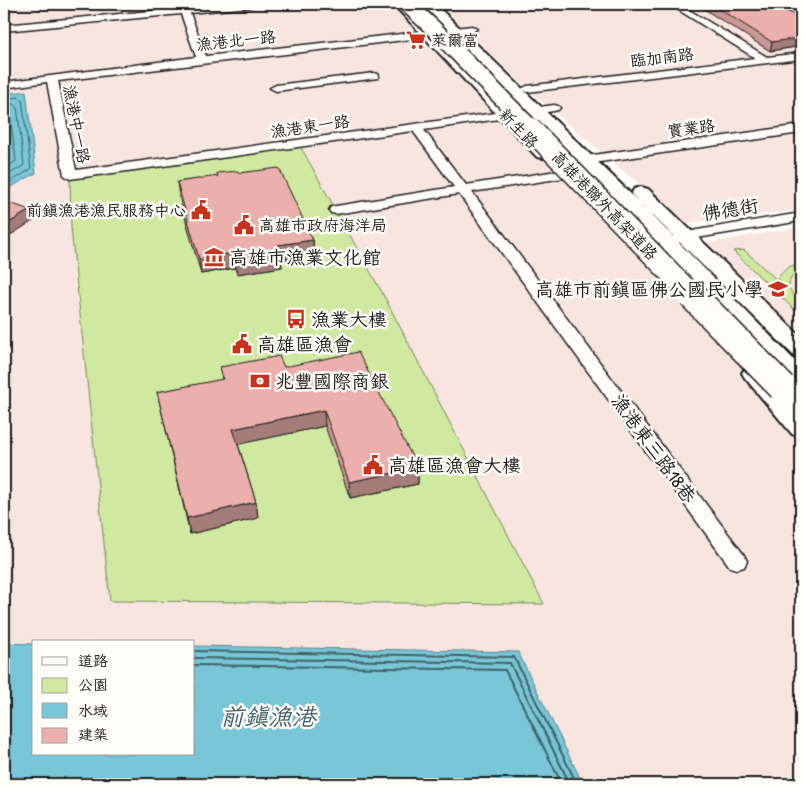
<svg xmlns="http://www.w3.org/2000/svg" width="805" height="788" font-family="'Patrick Hand','LXGW WenKai TC',sans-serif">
  <rect width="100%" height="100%" fill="#fdfcf7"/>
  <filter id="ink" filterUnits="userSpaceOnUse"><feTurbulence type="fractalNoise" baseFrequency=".02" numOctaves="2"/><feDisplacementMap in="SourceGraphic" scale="10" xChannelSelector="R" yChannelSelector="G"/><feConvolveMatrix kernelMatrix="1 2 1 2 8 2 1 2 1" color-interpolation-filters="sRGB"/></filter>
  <g filter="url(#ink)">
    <g fill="#f8e5e0">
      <path d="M4 4H413L801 401V784H583L518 652 194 646V642L4 643V191L36 173 26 91 4 94Z"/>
      <path d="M439 4H801V210L685 223 527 89Z"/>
      <path d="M801 227V335L707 243Z"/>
    </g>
    <g fill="#cfeaa0" stroke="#76835e">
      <path d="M299 144 385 298 544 604 110 601 71 228 70 175Z"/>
      <path d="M744 250 777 280C783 269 789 266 801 263V271L791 277C786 289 793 295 801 302V316L733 251Z"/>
    </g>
    <g fill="#78c6d7" stroke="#53828c">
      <path d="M26 91 36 173 4 191V94Z"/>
      <path d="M4 643 34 644V754H194V646L518 652 583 784H4Z"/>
    </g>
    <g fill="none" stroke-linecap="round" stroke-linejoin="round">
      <g stroke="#416067" stroke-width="1">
        <path d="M4 99 20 97 22 99 31 169 4 186"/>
        <path d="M4 105 14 104 17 106 24 165 4 178"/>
        <path d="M4 113 10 115 16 161 4 170"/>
      </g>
      <g stroke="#416067" stroke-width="2">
        <path d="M194 651 514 657 577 784"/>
        <path d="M194 658 510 663 570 784"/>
        <path d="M194 665 505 670 562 784"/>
      </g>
      <defs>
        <g id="street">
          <path d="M224 4H255L250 7 190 13 206 56 472 26 477 29 472 32 58 81 76 170 554 105 558 106 560 108 558 110 554 111 424 130 466 185 563 170 568 171 569 174 568 177 563 178 472 192 744 555 747 561 744 567 737 569 730 567 459 194 336 214 331 213 329 210 331 207 336 206 454 187 413 131 70 179 64 175 47 82 4 88V82L196 57 181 14 4 31V25Z"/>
          <path d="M669 4H679L767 57 801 53V59L527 92 521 89 527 86 755 58Z"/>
          <path d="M374 73 378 74 379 76 378 78 276 91 270 88 276 85Z"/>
          <path d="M801 125V133L586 164 580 160 586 156Z"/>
          <path d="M801 213V221L697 238 673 244 668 243 666 240 668 237 697 230Z"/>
        </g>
        <g id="secondary">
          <path d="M393 4H406L549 149 552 153 549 157 543 158 537 157Z"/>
          <path d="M422 4H435L633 196 801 367V389L792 387 619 204Z"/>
          <path d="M641 187 648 189 801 337V357L793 355 634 197 632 193 634 189Z"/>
          <path d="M754 365 763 368 801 412V437L792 434 745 378 742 373 745 368Z"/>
        </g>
        <path id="highway" d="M782 378 792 381 801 392V419L791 416 768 387 772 381Z"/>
      </defs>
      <use href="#street" stroke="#1c1c1c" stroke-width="3"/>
      <use href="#secondary" stroke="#1c1c1c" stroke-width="4"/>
      <use href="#highway" stroke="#1c1c1c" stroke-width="3"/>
      <use href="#street" fill="#fdfcf7" fill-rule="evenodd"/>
      <use href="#secondary" fill="#fdfcf7" fill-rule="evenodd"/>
      <use href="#highway" fill="#fdfcf7" fill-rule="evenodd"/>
      <defs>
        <path id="highway-bridge-far2" d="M407 4 434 29 532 129"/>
        <path id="highway-bridge-far1" d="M530 128 693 296"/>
        <path id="highway-bridge" d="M692 295 782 387"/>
      </defs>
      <use href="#highway-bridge-far2" stroke="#1c1c1c" stroke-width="19" stroke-linecap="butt"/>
      <use href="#highway-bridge-far1" stroke="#1c1c1c" stroke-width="24" stroke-linecap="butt"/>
      <use href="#highway-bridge" stroke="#1c1c1c" stroke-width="31" stroke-linecap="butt"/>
      <use href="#highway-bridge-far2" stroke="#fdfcf7" stroke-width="16"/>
      <use href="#highway-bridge-far1" stroke="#fdfcf7" stroke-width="21"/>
      <use href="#highway-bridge" stroke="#fdfcf7" stroke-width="28"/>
    </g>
    <g fill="#ca9794" stroke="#1c1c1c">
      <path d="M696 4H775L801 19V43H797L796 47 770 51Z"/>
      <path d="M217 173 313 240 314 254 281 260 282 267 237 274 235 268 201 274 179 196 177 182 218 177Z"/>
      <path d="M220 367H284L418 468V484L350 498 325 426 238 444 256 502 258 518 190 534 157 392 222 380Z"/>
    </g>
    <g fill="#a47b78" stroke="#1c1c1c">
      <path d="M801 34V43H797L796 47 770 51 772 42 794 35Z"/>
      <path d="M30 210 33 221 4 239V226Z"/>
      <path d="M313 240 314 254 281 260 282 267 237 274 235 259 278 245Z"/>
      <path d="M233 253 235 268 201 274 199 259Z"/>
      <path d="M324 410 325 426 235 445 233 429Z"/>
      <path d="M418 468V484L350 498 349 482Z"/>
      <path d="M256 502 258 518 190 534 187 518Z"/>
    </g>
    <g fill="#ebb0ac" stroke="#1c1c1c">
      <path d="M711 4H775L801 19V34L794 35 798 38 772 42Z"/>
      <path d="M279 168 313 240 278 245 280 252 235 259 233 253 199 259 177 182 218 176 217 173 238 171 239 173Z"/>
      <path d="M4 201 30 210 4 226Z"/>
      <path d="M358 352 418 468 349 482 324 410 233 429 256 502 187 518 157 392 223 379 220 367 279 356 284 367Z"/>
    </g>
  </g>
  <defs>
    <symbol id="supermarket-bare" viewBox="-9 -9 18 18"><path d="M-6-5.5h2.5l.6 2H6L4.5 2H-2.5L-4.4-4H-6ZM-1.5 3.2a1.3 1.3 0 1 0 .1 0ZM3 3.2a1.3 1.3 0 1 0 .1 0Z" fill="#c8321e" stroke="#fdfcf7" stroke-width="2.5" paint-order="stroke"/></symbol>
    <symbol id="civic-bare" viewBox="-9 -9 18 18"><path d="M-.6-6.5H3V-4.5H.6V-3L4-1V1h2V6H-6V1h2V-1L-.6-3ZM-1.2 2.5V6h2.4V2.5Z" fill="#c8321e" stroke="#fdfcf7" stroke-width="2.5" paint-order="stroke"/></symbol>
    <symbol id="museum-bare" viewBox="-9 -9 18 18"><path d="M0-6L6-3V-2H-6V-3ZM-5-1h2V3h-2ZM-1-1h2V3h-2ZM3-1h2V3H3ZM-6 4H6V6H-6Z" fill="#c8321e" stroke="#fdfcf7" stroke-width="2.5" paint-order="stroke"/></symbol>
    <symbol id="school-bare" viewBox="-9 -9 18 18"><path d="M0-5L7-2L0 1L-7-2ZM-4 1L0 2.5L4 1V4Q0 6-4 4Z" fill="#c8321e" stroke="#fdfcf7" stroke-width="2.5" paint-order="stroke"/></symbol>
    <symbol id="bus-bare" viewBox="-9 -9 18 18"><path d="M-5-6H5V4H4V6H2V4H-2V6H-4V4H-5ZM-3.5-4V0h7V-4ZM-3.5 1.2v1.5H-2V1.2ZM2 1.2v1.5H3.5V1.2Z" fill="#c8321e" stroke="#fdfcf7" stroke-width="2.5" paint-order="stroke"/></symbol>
    <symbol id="bank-bare" viewBox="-9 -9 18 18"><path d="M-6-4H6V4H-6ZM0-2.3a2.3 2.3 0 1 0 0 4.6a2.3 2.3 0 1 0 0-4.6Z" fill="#c8321e" stroke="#fdfcf7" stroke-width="2.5" paint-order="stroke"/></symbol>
  </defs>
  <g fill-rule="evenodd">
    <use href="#supermarket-bare" x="402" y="26" width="28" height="28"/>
    <use href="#civic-bare" x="187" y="196" width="28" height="28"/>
    <use href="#civic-bare" x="230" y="211" width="28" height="28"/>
    <use href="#museum-bare" x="200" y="243" width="28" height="28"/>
    <use href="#school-bare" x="764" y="275" width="28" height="28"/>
    <use href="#bus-bare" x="282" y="305" width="28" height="28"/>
    <use href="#civic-bare" x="228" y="330" width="28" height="28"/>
    <use href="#bank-bare" x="246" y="367" width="28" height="28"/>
    <use href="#civic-bare" x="359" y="451" width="28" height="28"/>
  </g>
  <g text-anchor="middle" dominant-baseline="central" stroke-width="5" stroke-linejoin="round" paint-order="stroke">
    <g font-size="16" fill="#1c1c1c" stroke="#fdfcf7">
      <text transform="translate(236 40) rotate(-6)">漁港北一路</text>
      <text transform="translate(662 57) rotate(-7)">臨加南路</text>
      <text transform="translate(77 124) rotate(79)">漁港中一路</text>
      <text transform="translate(310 126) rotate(-8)">漁港東一路</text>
      <text transform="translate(519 128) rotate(46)">新生路</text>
      <text transform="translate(691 128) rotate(-8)">實業路</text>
      <text transform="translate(605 205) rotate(46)">高雄港聯外高架道路</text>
    </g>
    <g font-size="16" fill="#1c1c1c" stroke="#fdfcf7" text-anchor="start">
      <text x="431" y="40">萊爾富</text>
      <text x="186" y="210" text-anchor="end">前鎮漁港漁民服務中心</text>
      <text x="259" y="225">高雄市政府海洋局</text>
    </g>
    <g font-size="19" fill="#1c1c1c" stroke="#fdfcf7">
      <text transform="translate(730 209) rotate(-9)">佛德街</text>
      <text transform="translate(654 448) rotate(54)">漁港東三路18巷</text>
    </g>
    <g font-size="19" fill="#1c1c1c" stroke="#fdfcf7" text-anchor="start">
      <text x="229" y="257">高雄市漁業文化館</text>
      <text x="763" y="289" text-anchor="end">高雄市前鎮區佛公國民小學</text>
      <text x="311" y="319">漁業大樓</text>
      <text x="257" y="344">高雄區漁會</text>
      <text x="275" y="381">兆豐國際商銀</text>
      <text x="388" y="465">高雄區漁會大樓</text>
    </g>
    <g font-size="24" font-style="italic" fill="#416067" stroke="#fdfcf7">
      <text x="268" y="716">前鎮漁港</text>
    </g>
  </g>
  <rect width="805" height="788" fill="none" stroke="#fdfcf7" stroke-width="20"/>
  <rect x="10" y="10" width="785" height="768" fill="none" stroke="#1c1c1c" stroke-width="2" filter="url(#ink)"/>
  <rect x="32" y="640" width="162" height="115" fill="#fdfcf7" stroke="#a3a29f"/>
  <rect x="42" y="657" width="25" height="8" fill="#fdfcf7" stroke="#a3a29f"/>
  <text x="78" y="666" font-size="15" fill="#1c1c1c">道路</text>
  <rect x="42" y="678" width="25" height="15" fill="#cfeaa0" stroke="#a3a29f"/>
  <text x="78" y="690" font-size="15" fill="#1c1c1c">公園</text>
  <rect x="42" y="703" width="25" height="15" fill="#78c6d7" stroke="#a3a29f"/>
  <text x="78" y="716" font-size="15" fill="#1c1c1c">水域</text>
  <rect x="42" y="728" width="25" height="15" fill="#ebb0ac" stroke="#a3a29f"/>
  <text x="78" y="740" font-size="15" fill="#1c1c1c">建築</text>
</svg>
